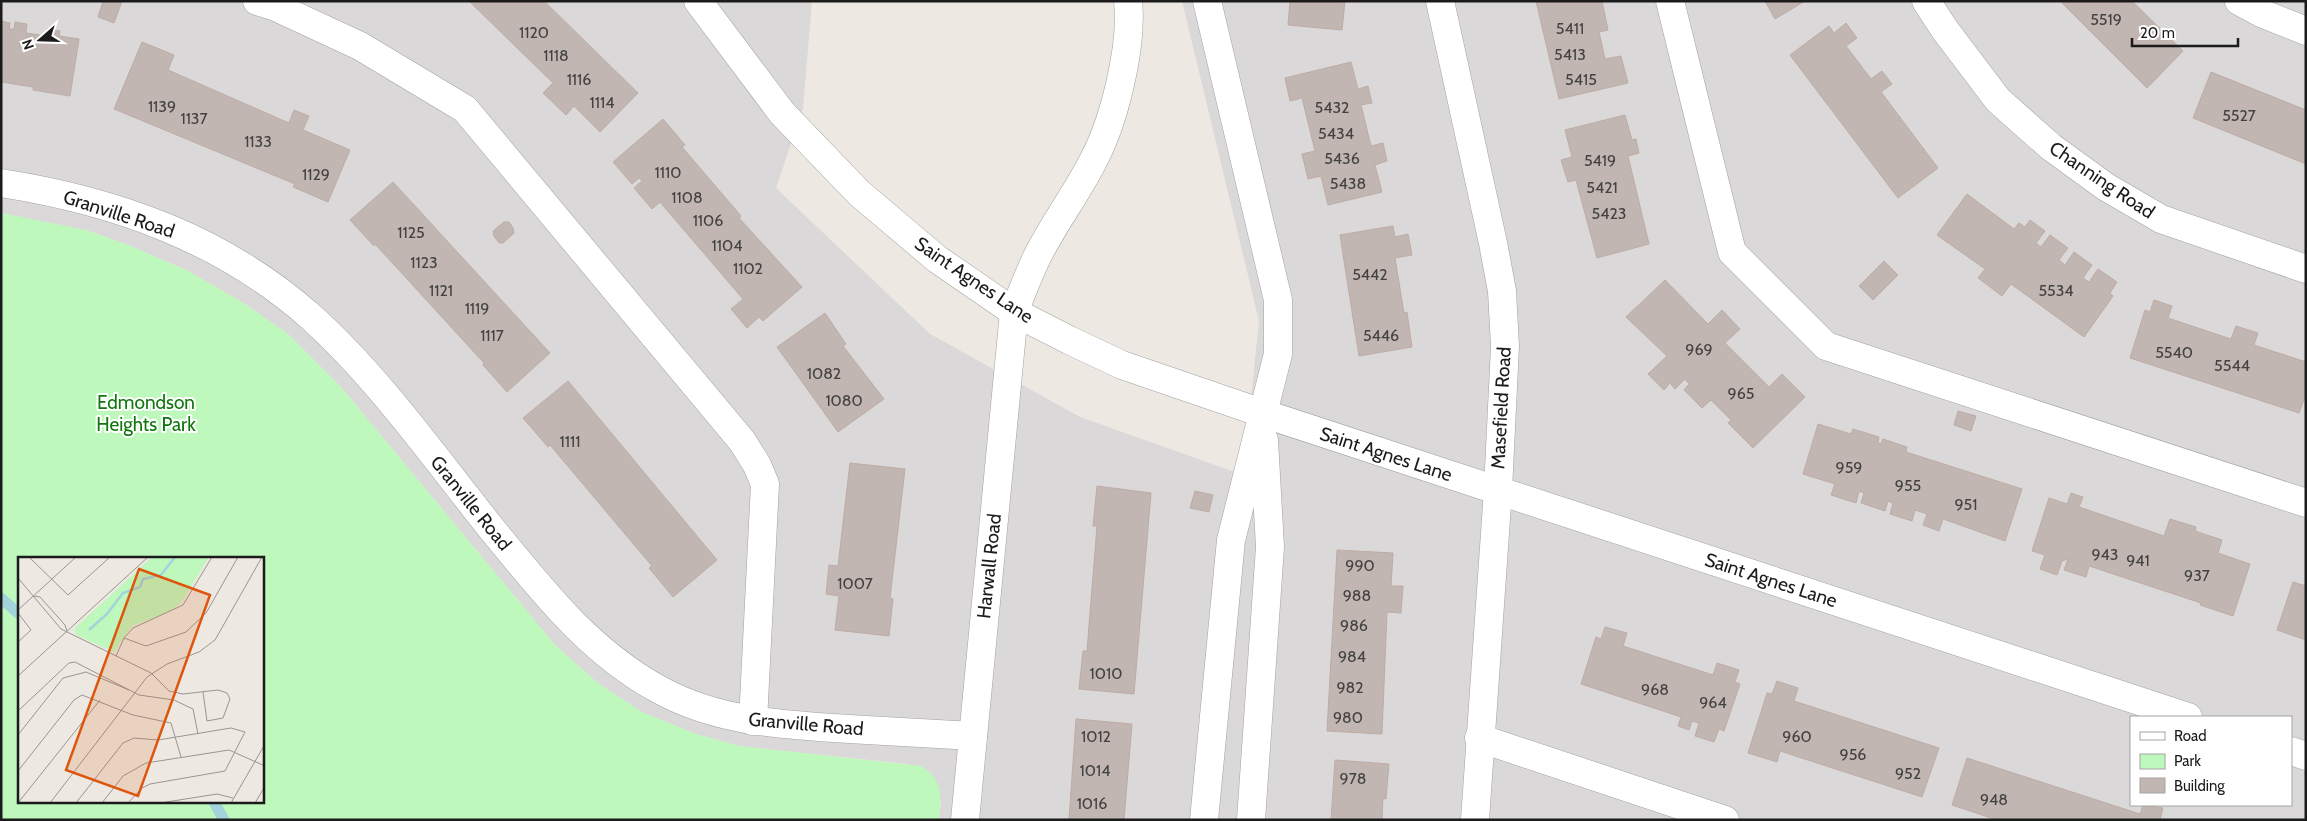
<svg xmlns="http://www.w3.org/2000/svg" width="2307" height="821" font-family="Cabin,sans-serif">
  <rect width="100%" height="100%" fill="#ede8e1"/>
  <path fill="#dad8d8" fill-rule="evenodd" d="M1 1H812L803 108 776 188 930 334 1080 417 1243 475 1259 321 1182 1H2306V820H939L941 800 907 764 739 746 696 734 642 712 599 684 555 645 341 387 288 334 242 302 186 270 128 245 86 230 1 213ZM2131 717H2291V805H2131Z"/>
  <path fill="#bff8bd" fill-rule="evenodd" d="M1 213 86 230 128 245 186 270 242 302 288 334 341 387 555 645 599 684 642 712 696 734 739 746 921 766C944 780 941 796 939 820H1ZM19 558H262V802H19Z"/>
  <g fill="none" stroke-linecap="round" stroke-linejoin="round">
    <g stroke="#a1d4db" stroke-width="11">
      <path d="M1 598 19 614"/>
      <path d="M214 802 224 820"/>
    </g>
  </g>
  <g fill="#c1b6b1" stroke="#beaca4">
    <path d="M103 1H122L114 23 98 17Z"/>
    <path d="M469 1H544L638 93 600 132 574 106 566 115 543 93 553 83Z"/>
    <path d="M1290 1H1345L1342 30 1288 25Z"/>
    <path d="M1536 1H1602L1608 30 1599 32 1605 59 1621 56 1628 83 1559 99Z"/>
    <path d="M1765 1H1805L1775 19Z"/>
    <path d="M2060 1H2132L2183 51 2147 88Z"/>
    <path d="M1 21 10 23 9 29H14L15 22 27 24 26 33 46 36 47 29 60 31 59 36 79 39 70 96 33 90V87L1 82Z"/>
    <path d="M1846 23 1857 38 1846 46 1871 79 1882 71 1892 84 1881 92 1938 168 1898 198 1790 55 1829 26 1834 33Z"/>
    <path d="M142 42 174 55 168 70 289 123 294 110 309 116 303 130 350 150 328 202 293 187 295 184 114 109Z"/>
    <path d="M1351 62 1358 89 1368 86 1372 103 1361 105 1371 146 1383 143 1387 161 1375 165 1382 192 1328 205 1321 176 1308 179 1302 154 1315 151 1302 98 1290 101 1285 78Z"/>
    <path d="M2211 72 2306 110V164L2193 118Z"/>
    <path d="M1625 115 1632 140 1636 139 1639 153 1628 156 1649 244 1597 258 1576 180 1568 182 1561 160 1572 157 1565 130Z"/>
    <path d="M663 119 685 145 682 147 741 216 739 218 802 287 763 321 759 317 747 328 731 309 743 299 660 202 652 209 634 188 642 181 639 178 632 184 613 162Z"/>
    <path d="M393 182 550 353 507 392 483 365 484 363 375 244 374 246 350 220Z"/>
    <path d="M1967 194 2014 229 2019 223 2025 227 2030 220 2045 231 2036 243 2041 247 2050 235 2068 248 2059 260 2065 265 2074 252 2092 265 2083 278 2089 282 2098 269 2117 282 2110 293 2113 296 2084 337 2011 284 2002 296 1978 278 1985 269 1937 235Z"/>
    <path d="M504 222H509L513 228 514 233 503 243H499L494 236 493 231Z"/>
    <path d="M1393 226 1395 237 1408 234 1412 255 1395 258 1404 313 1407 312 1412 347 1359 356 1340 235Z"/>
    <path d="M1884 261 1898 275 1873 300 1859 286Z"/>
    <path d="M1665 280 1708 324 1722 310 1740 329 1725 343 1769 387 1782 374 1805 397 1753 448 1728 423 1731 420 1711 400 1702 408 1684 390 1689 384 1685 379 1675 389 1670 383 1664 390 1648 374 1667 356 1626 317Z"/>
    <path d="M2154 300 2172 306 2168 318 2231 339 2236 326 2258 333 2254 345 2306 362V394L2299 413 2130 358 2145 310 2150 312Z"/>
    <path d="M825 313 846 344 843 346 884 399 838 432 777 347Z"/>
    <path d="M568 381 717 560 673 597 649 568 652 566 550 445 548 447 523 418Z"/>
    <path d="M1958 411 1976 416 1971 431 1954 425Z"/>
    <path d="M1818 424 1851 434 1853 429 1879 437 1878 443 1881 444 1883 439 1907 447 1906 452 2022 489 2005 541 1943 519 1939 531 1923 525 1927 514 1915 510 1912 521 1890 514 1893 503 1888 501 1885 511 1861 503 1864 493 1859 491 1856 503 1831 495 1835 484 1803 474Z"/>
    <path d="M850 463 905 469 890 598 893 599 889 636 835 630 839 596 826 594 829 565 838 566Z"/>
    <path d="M1097 486 1151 493 1134 694 1079 689 1083 651H1087L1097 526H1093Z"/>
    <path d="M1195 491 1213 495 1209 512 1190 508Z"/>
    <path d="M2071 493 2083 497 2079 507 2164 536 2170 519 2196 527 2195 531 2222 540 2218 553 2250 564 2233 616 2200 605 2201 603 2089 566 2086 577 2064 570 2068 559 2062 561 2057 575 2040 569 2045 555 2032 551 2049 498 2067 504Z"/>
    <path d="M1337 550 1393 553 1391 586H1403L1401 613 1387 612 1382 734 1327 731Z"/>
    <path d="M2293 582 2306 586V640L2277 630Z"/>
    <path d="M1605 627 1627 633 1623 646 1713 675 1717 663 1739 670 1735 682 1740 684 1724 731 1719 729 1714 742 1695 736 1699 723 1692 721 1689 730 1678 726 1681 717 1581 684 1596 637 1601 639Z"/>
    <path d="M1777 681 1798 688 1794 701 1939 748 1922 797 1780 751 1777 762 1748 753 1767 693 1772 694Z"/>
    <path d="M1076 719 1132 724 1124 820H1069Z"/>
    <path d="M1967 758 2140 814 2143 805 2163 808 2160 820H1997L1952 805Z"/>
    <path d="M1335 760 1389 764 1386 799 1383 798 1382 820H1331Z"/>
  </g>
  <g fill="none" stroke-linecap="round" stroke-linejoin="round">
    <defs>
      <g id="minor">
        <path d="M257 1 276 7 360 46 465 109 742 441 757 465 765 484 753 721"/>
        <path d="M698 1 782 113 859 193 937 259 1014 312 1069 340 1122 365 1262 413 2188 717"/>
        <path d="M1440 1 1493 243 1502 291 1505 346 1498 490 1475 820"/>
        <path d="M1670 1 1732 252 1826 346 2306 503"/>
        <path d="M1926 1 1945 30 1998 100 2051 147 2106 187 2161 219 2306 269"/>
        <path d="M2239 1 2261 13 2306 31"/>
        <path d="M1 183C116 201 223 239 311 317 377 376 435 458 491 528 541 589 589 652 660 690 718 722 785 725 849 729 890 731 932 734 973 736"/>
        <path d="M1479 738 1725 820"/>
        <path d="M2291 751 2306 756"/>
        <path d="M965 820 1014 312C1021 294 1028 276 1036 259 1052 226 1075 196 1092 163 1114 123 1133 46 1128 1"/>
        <path d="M1204 820 1231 540 1278 354V300L1207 1"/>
        <path d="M1251 820 1270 547 1264 440"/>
      </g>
    </defs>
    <use href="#minor" stroke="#a2a2a2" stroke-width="29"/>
    <use href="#minor" stroke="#fff" stroke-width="28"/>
  </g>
  <g text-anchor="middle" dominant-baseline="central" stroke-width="4" stroke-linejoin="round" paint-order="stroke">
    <g font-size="16" fill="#444240">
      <text x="2106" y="19">5519</text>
      <text x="1570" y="28">5411</text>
      <text x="534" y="32">1120</text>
      <text x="1570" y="54">5413</text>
      <text x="556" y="55">1118</text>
      <text x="579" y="79">1116</text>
      <text x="1581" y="79">5415</text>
      <text x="602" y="102">1114</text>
      <text x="162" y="106">1139</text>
      <text x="1332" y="107">5432</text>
      <text x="2239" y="115">5527</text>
      <text x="194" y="118">1137</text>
      <text x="1336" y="133">5434</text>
      <text x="258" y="141">1133</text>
      <text x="1342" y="158">5436</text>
      <text x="1600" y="160">5419</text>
      <text x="668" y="172">1110</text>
      <text x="316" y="174">1129</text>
      <text x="1348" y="183">5438</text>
      <text x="1602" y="187">5421</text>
      <text x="687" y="197">1108</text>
      <text x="1609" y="213">5423</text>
      <text x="708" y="220">1106</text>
      <text x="411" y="232">1125</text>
      <text x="727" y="245">1104</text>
      <text x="424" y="262">1123</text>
      <text x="748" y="268">1102</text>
      <text x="1370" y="274">5442</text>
      <text x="441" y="290">1121</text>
      <text x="2056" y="290">5534</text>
      <text x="477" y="308">1119</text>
      <text x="492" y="335">1117</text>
      <text x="1381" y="335">5446</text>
      <text x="1699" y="349">969</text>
      <text x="2174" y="352">5540</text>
      <text x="2232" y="365">5544</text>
      <text x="824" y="373">1082</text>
      <text x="1741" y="393">965</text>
      <text x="844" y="400">1080</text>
      <text x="570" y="441">1111</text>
      <text x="1849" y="467">959</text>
      <text x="1908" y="485">955</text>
      <text x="1966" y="504">951</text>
      <text x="2105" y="554">943</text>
      <text x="2138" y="560">941</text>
      <text x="1360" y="565">990</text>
      <text x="2197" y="575">937</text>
      <text x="855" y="583">1007</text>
      <text x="1357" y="595">988</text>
      <text x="1354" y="625">986</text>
      <text x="1352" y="656">984</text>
      <text x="1106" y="673">1010</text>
      <text x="1350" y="687">982</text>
      <text x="1655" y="689">968</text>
      <text x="1713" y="702">964</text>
      <text x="1348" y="717">980</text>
      <text x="1096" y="736">1012</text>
      <text x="1797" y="736">960</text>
      <text x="1853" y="754">956</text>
      <text x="1095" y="770">1014</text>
      <text x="1908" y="773">952</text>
      <text x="1353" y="778">978</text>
      <text x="1994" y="799">948</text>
      <text x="1092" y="803">1016</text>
    </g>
    <g font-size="19" fill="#1b1b1b" stroke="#fff">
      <text transform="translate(2102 180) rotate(34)">Channing Road</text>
      <text transform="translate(119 214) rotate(18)">Granville Road</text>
      <text transform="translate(974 280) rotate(34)">Saint Agnes Lane</text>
      <text transform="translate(1501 408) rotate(-87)">Masefield Road</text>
      <text transform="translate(1386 454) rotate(18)">Saint Agnes Lane</text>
      <text transform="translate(471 503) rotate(51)">Granville Road</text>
      <text transform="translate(989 566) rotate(-84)">Harwall Road</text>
      <text transform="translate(1771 580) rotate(18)">Saint Agnes Lane</text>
      <text transform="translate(806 724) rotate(5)">Granville Road</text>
    </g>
    <g font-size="19" fill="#10760d" stroke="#fff">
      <text x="146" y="402">Edmondson<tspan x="146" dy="22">Heights Park</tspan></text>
    </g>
  </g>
  <g transform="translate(18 557)">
    <rect width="246" height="246" fill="#ede8e1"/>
    <path d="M134 0H191L163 46 148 56 114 69 96 95 60 79 56 74 58 70Z" fill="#bff8bd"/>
    <path fill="none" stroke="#a1d4db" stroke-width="2.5" d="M71 73 89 57 105 36 122 30 125 22 143 18 157 0"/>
    <path fill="none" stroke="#999692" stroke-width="1" d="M11 0 50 38 92 0M0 21 43 72 133 116 151 134 165 137 200 133 209 136 212 142 205 161 189 164 185 135M16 39 22 40 47 68 49 74M0 53 58 0M0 56 13 73 0 85M106 81 128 89 168 75 188 56 220 0M98 99 106 81 115 71 165 48 194 0M0 119 130 0M0 154 51 106 57 105 121 138 156 143 175 152 180 177M0 178 45 121 68 115 111 133M0 214 56 143 64 138 115 158 153 166 163 200M0 246 82 143M32 246 129 120 149 107 181 95 197 83 244 0M58 246 105 186 116 181 140 183 213 171 227 175 207 214 132 227 124 231 110 246M84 246 105 219 128 206 211 193 247 209M142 246 199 237 215 241M213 246 247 187M237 246 247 229"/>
    <path fill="#de560d" fill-opacity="0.15" stroke="#de560d" stroke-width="2.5" d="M121 12 192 38 120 239 48 213Z"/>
    <rect width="246" height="246" fill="none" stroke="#1b1b1b" stroke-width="2.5"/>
  </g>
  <rect width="2307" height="821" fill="none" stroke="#1b1b1b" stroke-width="5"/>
  <rect x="2130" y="716" width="162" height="90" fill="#ffffff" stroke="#a4a4a4"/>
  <rect x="2140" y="732" width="25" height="8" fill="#ffffff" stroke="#a4a4a4"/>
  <text x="2174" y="741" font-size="15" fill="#1b1b1b">Road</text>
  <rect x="2140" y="754" width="25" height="15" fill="#bff8bd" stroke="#a4a4a4"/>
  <text x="2174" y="766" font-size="15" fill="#1b1b1b">Park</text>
  <rect x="2140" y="778" width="25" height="15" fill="#c1b6b1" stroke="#a4a4a4"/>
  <text x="2174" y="791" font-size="15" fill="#1b1b1b">Building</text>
  <g transform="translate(40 40) rotate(250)" stroke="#ffffff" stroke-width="4" paint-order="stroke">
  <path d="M0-4L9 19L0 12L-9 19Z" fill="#1b1b1b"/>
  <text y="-8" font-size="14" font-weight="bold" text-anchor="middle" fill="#1b1b1b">N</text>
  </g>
  <path d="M2132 38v8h106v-8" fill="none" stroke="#1b1b1b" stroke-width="2.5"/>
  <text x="2140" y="38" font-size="15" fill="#1b1b1b" stroke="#ffffff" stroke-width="4" paint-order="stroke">20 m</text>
</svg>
